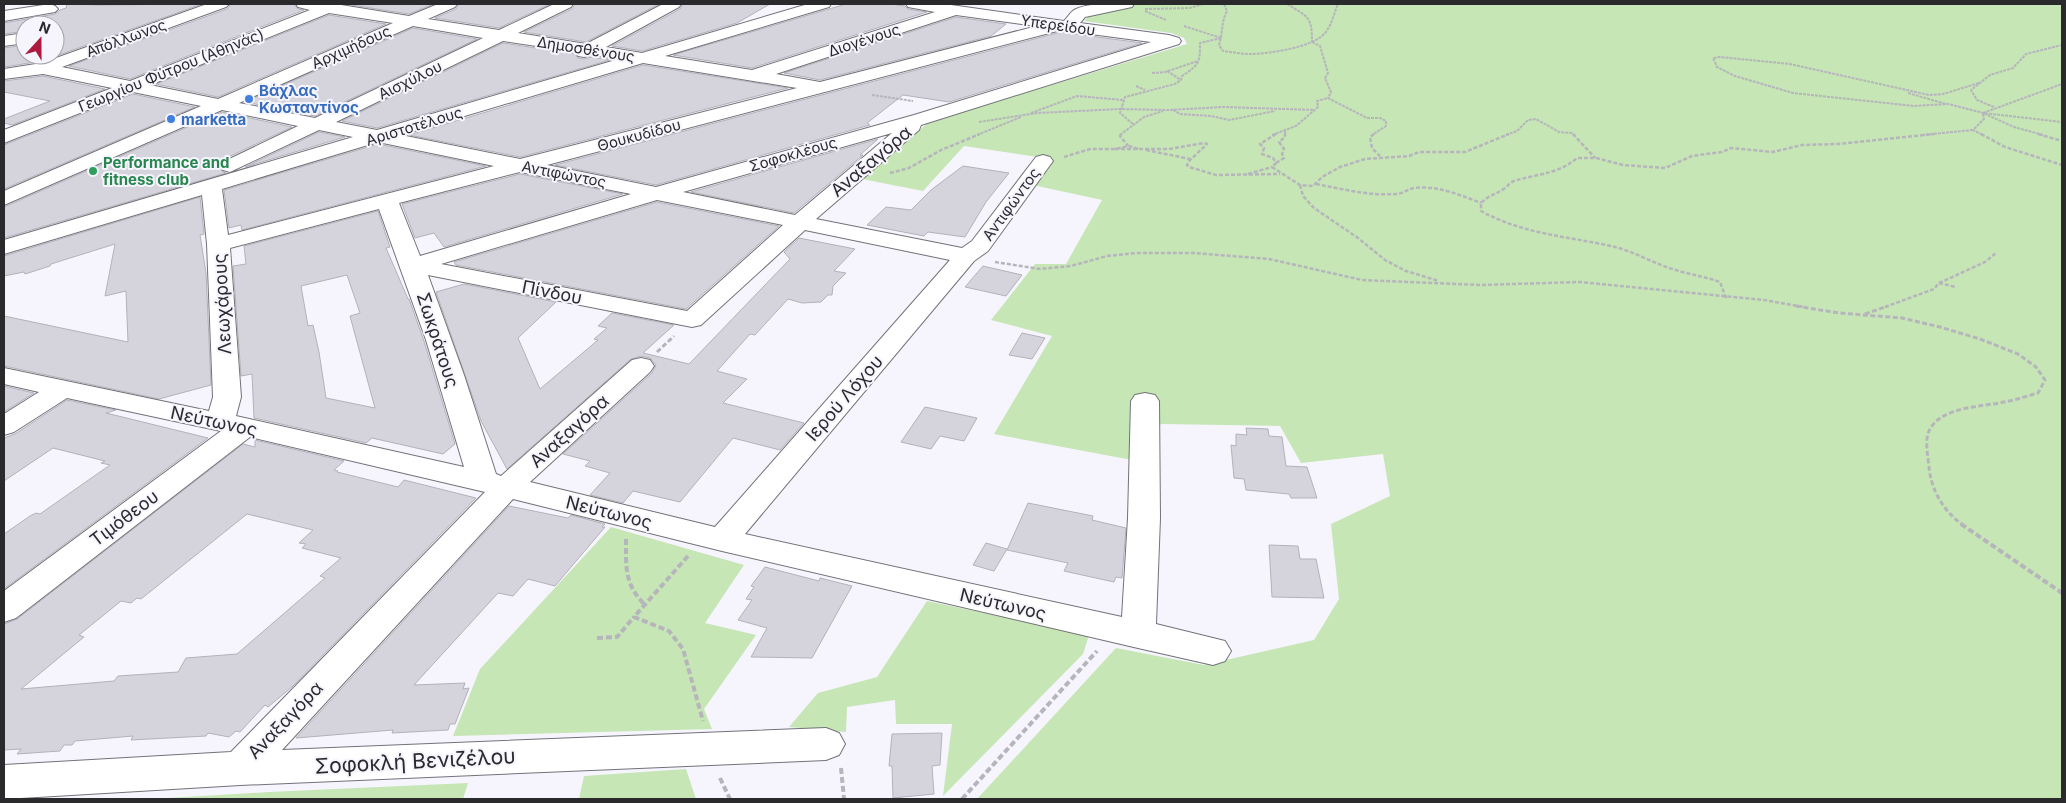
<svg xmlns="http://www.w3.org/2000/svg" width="2066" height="803" font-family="Inter,sans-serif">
  <rect width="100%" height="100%" fill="#f6f5fe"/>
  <g fill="#c6e6b5">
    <path d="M1141 4H2062V799H977L1116 648 1204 665 1314 640 1339 599 1331 524 1390 496 1383 454 1301 463 1280 426 1161 424 1132 460 994 434 1052 336 991 320 1035 264H1066L1102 200 1028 184 1044 158 964 146 923 191 862 179 929 122 1187 44 1184 38 1171 33 1084 21 1091 14Z"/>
    <path d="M611 527 744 565 705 623 756 635 704 709 712 729 453 736 480 669Z"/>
    <path d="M927 601 1089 635 1083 654 943 796 952 724H896L895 700 847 707 846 732 789 727 818 693 877 677Z"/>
    <path d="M686 769 696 799H579L584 776Z"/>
    <path d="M468 783 463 799H151L269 792Z"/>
  </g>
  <g fill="#d5d4dd" stroke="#b3b2ba" fill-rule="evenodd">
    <path d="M67 4 99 5 202 4 42 61 4 67V48L25 45V55H55V25H25V31L4 34V23L55 14 60 10 66 8Z"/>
    <path d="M231 4H294L298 9 304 10 130 79 69 66 227 9Z"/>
    <path d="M345 4H434L409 14Z"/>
    <path d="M459 4H550L499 28 435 18 456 9Z"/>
    <path d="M575 4H659L586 42 524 32 572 9Z"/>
    <path d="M683 4H770L737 23 642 51 612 46 680 9Z"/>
    <path d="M846 4H890L905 6 908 9 927 12 752 68 673 55Z"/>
    <path d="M329 15 386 24 218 97 156 84Z"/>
    <path d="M956 17 1006 24 991 36 820 80 784 73Z"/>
    <path d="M413 28 477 39 315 116 245 102Z"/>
    <path d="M1061 32 1142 43 949 102 903 95 867 123 870 125 656 185 555 165Z"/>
    <path d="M503 43 575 54 578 58 584 59 591 57 610 60 377 128 342 121Z"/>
    <path d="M643 65 788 88 520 157 409 135Z"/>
    <path d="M43 76 105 89 12 125 4 123V119L50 101 4 92V81Z"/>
    <path d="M133 94 195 107 4 189V145Z"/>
    <path d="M222 112 292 127 222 160 218 166 222 171 226 173 4 238V207Z"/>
    <path d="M319 132 345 137 245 167Z"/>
    <path d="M878 139 860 155H863L794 213 691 192Z"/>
    <path d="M378 144 486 166 242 230 241 225 229 228 224 190Z"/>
    <path d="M963 166 1009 173 986 202 965 237 928 232 924 236 867 225 886 207 911 210 931 190Z"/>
    <path d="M520 174 623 194 444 247 434 233 415 238 402 204Z"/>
    <path d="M200 197 204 234 200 235 206 273 211 385 159 399 4 366V316L128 342 126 291 105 296 115 244 51 264 50 266 25 274 24 272 4 276V256Z"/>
    <path d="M657 202 779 226 686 309 456 265 454 262Z"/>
    <path d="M378 211 390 247 386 248 408 299H409L424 341 455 444 443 454 372 438 366 443 254 418 252 374 241 376 233 266 246 264 244 246ZM347 275 360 313 350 316 375 408 326 398 319 352 313 325 308 326 301 286Z"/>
    <path d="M799 238 855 249 834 271 846 273 833 286 832 295H828L821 302 802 303 788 299 755 335 750 334 717 371 747 379 723 403 804 423 780 450 733 438 680 502 633 491 623 503 590 495 610 473 585 466 590 461 563 454 652 373 656 365 650 358 641 356 631 359 507 469 481 421 436 292 464 284 556 302 518 338 540 389 598 340 594 339 607 328 598 326 612 313 674 325 643 353 689 364 790 259 784 252Z"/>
    <path d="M983 266 1022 275 1006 296 965 287Z"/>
    <path d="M1022 333 1045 338 1032 359 1009 355Z"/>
    <path d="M4 386 34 393 4 412Z"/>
    <path d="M67 400 116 410 106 413 208 438 4 589V534L30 516 36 513 40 514 110 465 101 463 105 461 53 448 4 481V438L15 434Z"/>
    <path d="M925 407 977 418 964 441 940 436 931 449 901 442Z"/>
    <path d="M1246 428 1268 429 1269 436 1282 437 1286 466 1307 467 1317 498H1291L1289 494 1246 490 1244 479 1234 478 1231 445 1236 446V434L1247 435Z"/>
    <path d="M255 440 344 461 334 470 338 471 337 472 398 487 404 480 476 498 293 686 268 707 265 705 240 732 236 731 229 737 208 733 206 736 131 740 133 736 75 741 72 745H64L60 751 17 754 21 749 4 750V624L17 619 243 444 255 447ZM247 514 313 530 299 543 306 544 302 548 341 558 320 576 325 578 237 654 186 658 178 672 118 676 114 681 21 689 84 637 79 635 121 601 131 603 137 598 141 599Z"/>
    <path d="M1028 503 1093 516 1092 520 1126 528 1122 578 1116 577 1114 582 1064 571 1068 563 1007 550Z"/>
    <path d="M509 506 568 518 571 515 605 524 602 527H605L555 586 528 579 513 596 498 593 414 685 465 683 463 689 469 688 455 724H450L448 730 392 733 393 730 296 738Z"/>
    <path d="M986 543 1007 549 994 571 973 565Z"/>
    <path d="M1269 545 1298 546 1300 559H1316L1324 598 1272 597Z"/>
    <path d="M765 567 819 581 820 578 852 586 812 658 751 657 767 628 738 620 752 600 746 599 754 587 751 586Z"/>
    <path d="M942 733 940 765 932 766 934 794 893 798 892 766H889L892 734Z"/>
  </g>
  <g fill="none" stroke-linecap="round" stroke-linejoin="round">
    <defs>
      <g id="minor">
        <path d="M50 4 55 6 58 9 55 12 4 21V11Z"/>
        <path d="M207 4H229L226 7 62 67 130 81 310 10 298 7 296 4H335L409 16 438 4H457L455 7 428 19 499 30 554 4H573L571 7 518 33 586 44 663 4H681L679 7 606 47 642 53 808 4H831L829 7 665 56 752 70 935 12 908 7 906 4H944L1064 21C1068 17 1071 11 1076 9 1091 2 1117 4 1134 4L1132 7 1085 17 1080 23 1169 35 1179 38 1181 41 1179 44 921 125 919 130 816 219 962 248 972 241 1036 157 1043 155 1050 157 1053 161 988 251 974 261 745 534 1122 617 1128 518 1131 401 1135 395 1145 393 1155 395 1159 401 1160 518 1156 624 1225 641 1231 651 1225 661 1213 665 1138 648 722 551 513 499 282 750 826 728 839 733 845 744 839 755 826 760 240 785 4 799V765L231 752 485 492 250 437 16 618 4 622V591L221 431 67 398 14 432 4 435V414L39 392 4 384V368L209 411 213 397 207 244 202 195 4 254V240L353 137 319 130 230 172 223 170 220 166 223 162 298 126 222 110 4 205V191L201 106 133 92 4 143V130L112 88 43 74 4 79V69L42 63ZM329 13 393 23 218 99 150 85ZM956 15 1037 26 820 82 776 74ZM413 26 483 38 315 118 239 103ZM1061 30 1151 42 914 115 656 187 547 165ZM503 41 576 52 578 56 584 57 591 55 619 59 377 130 336 122ZM643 63 797 88 520 159 401 135ZM892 133 795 215 683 192ZM378 142 494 166 228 235 222 189ZM520 172 631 194 420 256 399 203ZM657 200 783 225 687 311 441 264ZM379 209 426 340 464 467 236 416 241 397 230 248ZM805 230 950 260 715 527 530 482 650 372 654 366 650 360 641 358 632 360 501 476 496 474 464 375 428 275 692 327 701 325Z"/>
        <path d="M25 33V43L4 46V36Z"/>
      </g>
    </defs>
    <use href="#minor" stroke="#737279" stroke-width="2"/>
    <g stroke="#b6b5bc" stroke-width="2" stroke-dasharray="3 1" stroke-linecap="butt">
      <path d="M1224 4 1227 11C1221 22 1223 33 1219 45L1223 51C1232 52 1241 54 1251 54 1268 54 1314 47 1325 33 1332 25 1334 13 1338 4"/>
      <path d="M1287 4C1308 17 1312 16 1312 42"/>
      <path d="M1145 9 1190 8 1203 4"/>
      <path d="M1145 11 1166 20"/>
      <path d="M1184 26 1221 38"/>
      <path d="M1312 42 1320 46 1328 73 1325 78 1331 92 1328 98"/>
      <path d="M1167 71 1181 80"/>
      <path d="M1152 73 1165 72 1198 61"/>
      <path d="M1979 83 1943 94 1929 95 1790 64 1720 57 1713 58 1717 67 1735 76 1793 93 1914 106 1948 104 1983 113 2062 122"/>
      <path d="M1136 86 1145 90"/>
      <path d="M1908 93 1946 104"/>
      <path d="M872 95 913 101"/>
      <path d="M1994 107 1977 100 1971 90 1990 75 2013 68 2026 54 2062 45"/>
      <path d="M1173 110 1180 114 1211 116 1229 120 1275 111"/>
      <path d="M1031 113 1077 96 1123 100"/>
      <path d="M1983 114 1984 119 1973 130 1983 135"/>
      <path d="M979 122 1037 113 1120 109 1168 110 1223 107 1315 110"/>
      <path d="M1133 124 1120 113 1125 97 1175 84 1181 80 1182 76C1199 65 1200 63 1200 43L1221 38"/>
      <path d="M1285 131V135"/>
      <path d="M977 135 1021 117"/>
      <path d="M1120 135 1144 117 1163 111"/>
      <path d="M1272 135 1296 126 1318 107 1317 101 1328 98 1367 118H1380L1386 121V126L1372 135"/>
      <path d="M1506 135 1517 131 1528 120 1536 119 1559 132 1572 133 1574 135"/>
      <path d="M1922 135 1973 130"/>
      <path d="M2043 135 2014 127 1983 113 2062 84"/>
    </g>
    <g stroke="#b6b5bc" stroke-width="2.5" stroke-dasharray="4 2" stroke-linecap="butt">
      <path d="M1121 134 1120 136 1128 146"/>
      <path d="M1276 134 1260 144 1264 148 1262 154 1273 158 1276 163 1272 167 1300 185 1313 186 1322 177 1340 167 1365 159 1409 156 1419 152H1465L1509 134"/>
      <path d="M1374 134 1370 137 1372 148 1380 156"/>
      <path d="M1573 134 1595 158"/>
      <path d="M1981 134 2005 147 2062 165"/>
      <path d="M2038 134 2062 141"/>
      <path d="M1115 149H1169L1204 143 1207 144 1188 162 1187 165 1189 167 1216 175 1280 174"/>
      <path d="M1146 150 1190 159"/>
      <path d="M1064 157 1090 149H1115L1129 146 1138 149"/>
      <path d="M1276 163 1284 158 1282 154 1284 149 1279 142 1285 137V134"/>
      <path d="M890 173 909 168 941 150 980 134"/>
      <path d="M1248 174 1272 167"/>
      <path d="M1316 184C1342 189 1369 196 1396 194 1402 194 1408 189 1414 188 1437 185 1460 195 1481 203"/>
      <path d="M1300 185 1303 196 1314 208 1358 238 1385 260 1406 271 1439 281"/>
      <path d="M995 262 1040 269 1071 266 1107 256 1137 253H1194L1269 259 1362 280 1480 285 1580 282 1764 300 1804 307"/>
      <path d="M1939 283 1956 287"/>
      <path d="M1726 298 1720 282C1706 277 1693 275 1679 271 1656 265 1634 251 1611 246 1565 236 1523 234 1481 211V203C1490 194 1496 195 1505 188 1508 186 1509 183 1514 181 1536 174 1559 174 1577 158H1596L1623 165 1665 168 1692 156 1722 152 1731 148 1773 152 1802 145 1838 144 1934 134"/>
      <path d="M1885 307 1934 289 1939 283 1985 262 1996 253"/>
    </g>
    <g stroke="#b6b5bc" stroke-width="3" stroke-dasharray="5 2.5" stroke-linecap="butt">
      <path d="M1796 306 1839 313 1902 318 1940 327 1980 339 2018 354 2036 367 2045 380 2038 393C2027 396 2016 400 2004 402 1982 407 1943 406 1930 429 1924 439 1928 456 1929 467 1931 490 1944 512 1963 525"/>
      <path d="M1865 314 1888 306"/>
      <path d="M657 352 674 336"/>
    </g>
    <g stroke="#b6b5bc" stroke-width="4" stroke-dasharray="6 3" stroke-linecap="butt">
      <path d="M1961 524 2062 593"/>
      <path d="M626 539C626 567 624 584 645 605"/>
      <path d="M688 556 634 617 669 631 683 649 703 721"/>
      <path d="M597 638 617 637 634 617"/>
      <path d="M841 768 844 799"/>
      <path d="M720 778 730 799"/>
      <path d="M962 799 1097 651"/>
    </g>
    <use href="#minor" fill="#fff" fill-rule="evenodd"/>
  </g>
  <g fill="#3f7fe0" stroke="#f6f5fe" stroke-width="2">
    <circle cx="249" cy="99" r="5"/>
    <circle cx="171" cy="119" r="5"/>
  </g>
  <circle fill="#2e9e5b" stroke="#f6f5fe" stroke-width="2" cx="93" cy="171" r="5"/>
  <g text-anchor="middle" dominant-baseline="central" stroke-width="4" stroke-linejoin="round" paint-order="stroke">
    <g font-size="15" fill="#2a292c" stroke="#f6f5fe">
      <text transform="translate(1058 25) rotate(8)">Υπερείδου</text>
      <text transform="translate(126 38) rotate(-20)">Απόλλωνος</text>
      <text transform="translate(864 40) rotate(-18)">Διογένους</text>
      <text transform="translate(351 47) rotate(-24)">Αρχιμήδους</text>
      <text transform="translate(586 49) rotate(9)">Δημοσθένους</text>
      <text transform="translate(171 70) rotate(-22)">Γεωργίου Φύτρου (Αθηνάς)</text>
      <text transform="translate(410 80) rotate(-26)">Αισχύλου</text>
      <text transform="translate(414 126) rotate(-17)">Αριστοτέλους</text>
      <text transform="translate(639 135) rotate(-15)">Θουκυδίδου</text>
      <text transform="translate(793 154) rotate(-16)">Σοφοκλέους</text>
      <text transform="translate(564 174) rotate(11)">Αντιφώντος</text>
      <text transform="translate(1011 204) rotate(-54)">Αντιφώντος</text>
    </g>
    <g font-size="15" font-weight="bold" fill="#366cbe" stroke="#f6f5fe" text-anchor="start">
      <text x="259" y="90">Βάχλας<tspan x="259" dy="17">Κωσταντίνος</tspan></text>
      <text x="181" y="119">marketta</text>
    </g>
    <g font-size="15" font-weight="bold" fill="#27864d" stroke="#f6f5fe" text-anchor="start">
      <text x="103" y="162">Performance and<tspan x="103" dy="17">fitness club</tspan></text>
    </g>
    <g font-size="18" fill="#2a292c" stroke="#f6f5fe">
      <text transform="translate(871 161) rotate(-40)">Αναξαγόρα</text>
      <text transform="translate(552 292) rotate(11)">Πίνδου</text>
      <text transform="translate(222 304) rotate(-93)">Λεωχάρους</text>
      <text transform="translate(438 340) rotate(72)">Σωκράτους</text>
      <text transform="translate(844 398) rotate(-49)">Ιερού Λόχου</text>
      <text transform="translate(214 421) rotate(12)">Νεύτωνος</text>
      <text transform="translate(569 431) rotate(-42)">Αναξαγόρα</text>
      <text transform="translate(609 512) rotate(14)">Νεύτωνος</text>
      <text transform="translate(124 518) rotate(-37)">Τιμόθεου</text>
      <text transform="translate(1003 604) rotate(13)">Νεύτωνος</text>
      <text transform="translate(285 720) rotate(-46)">Αναξαγόρα</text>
    </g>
    <g font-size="21" fill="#2a292c" stroke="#f6f5fe">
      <text transform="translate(415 761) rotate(-3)">Σοφοκλή Βενιζέλου</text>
    </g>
  </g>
  <rect width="2066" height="803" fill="none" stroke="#2a292c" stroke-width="10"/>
  <g transform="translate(40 40) rotate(21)"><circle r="24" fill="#f6f5fe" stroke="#a4a3aa"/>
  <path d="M0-4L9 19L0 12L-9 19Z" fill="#ae1a3e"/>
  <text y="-8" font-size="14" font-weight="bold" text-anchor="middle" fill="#2a292c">N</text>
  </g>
</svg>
